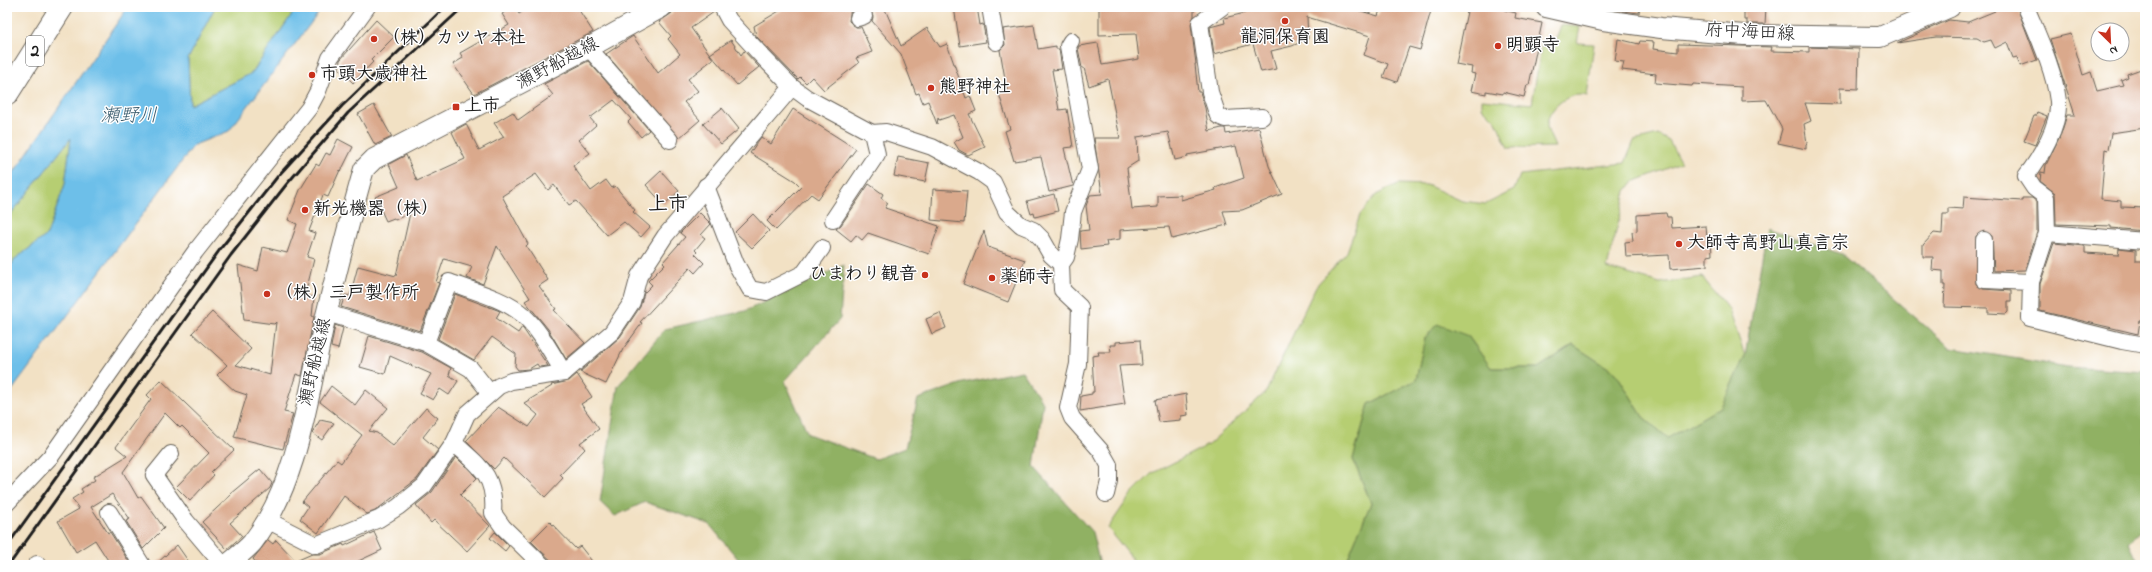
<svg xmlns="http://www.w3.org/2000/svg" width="2152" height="572" font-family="'Indie Flower','Klee One',sans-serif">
  <rect width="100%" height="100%" fill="#fff"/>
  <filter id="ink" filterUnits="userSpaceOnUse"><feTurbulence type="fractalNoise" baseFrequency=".025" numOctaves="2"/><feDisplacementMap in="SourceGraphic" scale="8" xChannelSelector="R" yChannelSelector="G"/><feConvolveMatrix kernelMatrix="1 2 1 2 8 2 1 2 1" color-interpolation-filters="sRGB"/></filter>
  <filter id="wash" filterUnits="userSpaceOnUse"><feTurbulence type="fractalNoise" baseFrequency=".012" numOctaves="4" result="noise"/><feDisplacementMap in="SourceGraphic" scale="16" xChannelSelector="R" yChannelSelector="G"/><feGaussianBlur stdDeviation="0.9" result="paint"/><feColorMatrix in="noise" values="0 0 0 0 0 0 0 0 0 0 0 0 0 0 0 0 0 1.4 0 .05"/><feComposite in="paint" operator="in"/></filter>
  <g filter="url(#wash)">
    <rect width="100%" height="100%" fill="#f2e1c4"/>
    <g fill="#b6ce72" stroke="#697547">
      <path d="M215 7H297L252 73 190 105 188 59Z"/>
      <path d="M1561 25 1580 27 1577 43 1594 44 1587 96C1570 91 1550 106 1547 123 1546 130 1553 141 1555 147L1508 148 1496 121 1482 107V99L1532 104 1542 41 1554 45Z"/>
      <path d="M1658 135 1669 141 1681 163 1633 182 1626 191 1607 268 1660 283 1702 277 1729 310 1745 356 1721 407 1668 438 1643 417 1616 373 1573 345 1538 368H1491L1468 336 1425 338 1416 380 1369 404 1353 459 1371 503 1345 565H1137L1108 528 1132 493 1151 474 1208 445 1266 392 1316 286 1347 252 1360 215 1376 195 1398 184 1427 185 1462 201 1486 204 1514 190 1520 175 1625 163 1634 141Z"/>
      <path d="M71 138 65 184 47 235 15 259 7 272V219Z"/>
    </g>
    <g fill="#90b164" stroke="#566640">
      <path d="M1767 228 1841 254 1951 348 2068 367 2145 372V527L2129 542 2140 565H1345L1371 503 1353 459 1369 404 1416 380 1425 338 1437 324 1468 336 1491 368H1538L1573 345 1616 373 1643 417 1668 438 1721 407 1745 356Z"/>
      <path d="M844 265 840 319 785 381 808 434 876 459 905 448 918 399 963 383 1022 371 1043 403 1034 467 1092 532 1100 565H743L709 524 645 502 615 516 600 502 618 386 665 329 745 311Z"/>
    </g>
    <path fill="#6dbfe9" stroke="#446e82" d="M128 7H215L188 59 190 105 252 73 297 7H323L229 131 194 145 7 397V272L15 259 47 235 65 184 71 138 7 219V182Z"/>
    <g id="blocks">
      <g fill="#daa98c" fill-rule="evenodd">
        <path d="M512 7H514L519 14 529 7H577L593 32 474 94 453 64 463 58 460 53 509 25 502 14Z"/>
        <path d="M673 7H713L714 12 691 28 713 59 688 79 698 91 684 102 700 120 679 138 606 54 633 36 658 73 680 54 668 39 671 36 659 22 672 13Z"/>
        <path d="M786 7H851L849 21 856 27H861L872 52 856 58 859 63 824 90 812 77 806 83 800 77 798 79 756 36 754 26Z"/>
        <path d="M870 7H884L901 46 927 28 940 47 947 44 966 98 970 96 976 111 969 114 985 147 968 155 959 150 954 142 963 137 954 115 939 120 938 118 937 124 928 101 923 103 919 93 916 94 901 54 872 21 873 17Z"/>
        <path d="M954 7H977L980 25 983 24 986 42 960 46Z"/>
        <path d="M1099 7H1194V16L1191 24 1196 64H1195L1198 92H1200L1205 108 1209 131 1222 128H1225L1226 134 1259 128 1269 166 1282 194 1242 210 1223 211 1227 225 1172 239 1169 227 1120 230V239L1106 241 1107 246 1081 249 1080 231 1089 230 1086 206 1090 195 1102 194 1094 138H1120L1108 79 1089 86 1084 68H1082L1078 48 1079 46 1098 43 1102 65 1139 59 1136 34 1099 35ZM1168 132 1175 160 1188 157 1187 155 1236 146 1244 178 1215 188 1216 190 1181 200V195L1158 196V207L1132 209 1127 168 1138 161 1137 137Z"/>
        <path d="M1243 7H1347L1378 16 1381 7H1432L1420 50 1409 47 1397 82 1383 77 1388 64 1364 55 1370 36 1307 17 1308 39 1292 46 1271 51 1276 69 1261 72 1253 44 1214 54 1210 27 1225 23 1224 18 1245 13Z"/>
        <path d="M1468 7H1505L1504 10 1516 13 1515 18 1542 23 1529 85H1527L1524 97 1503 92V94L1486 91V94L1471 91 1475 74 1471 73 1472 67 1456 64Z"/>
        <path d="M1622 7H1640L1639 13 1622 11Z"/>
        <path d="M1744 7H1766L1765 24H1747V20H1744Z"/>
        <path d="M1994 7H2017L2037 60 2020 66 2017 57 2013 58 2007 42 1995 48 1991 40 1984 42 1977 38 1936 37 1897 43 1949 20 1968 22 1995 11Z"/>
        <path d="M376 20 394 37 371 60 373 62 353 83 339 69 340 60Z"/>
        <path d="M1034 25 1038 49 1056 46V49H1059L1062 69 1052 70 1059 110 1067 109 1073 147 1064 148 1073 186 1049 192 1041 157 1014 161 1005 131 1010 129 999 94 1007 90 1000 50 1005 45 1003 29Z"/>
        <path d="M2071 34 2083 75 2091 72 2097 91 2123 85 2121 80 2128 77 2127 74 2141 69 2145 79V128L2111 133 2108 150 2105 149 2101 199 2121 201V207L2145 208V231L2111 228V226L2056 224 2055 193 2040 181 2041 172 2045 173 2046 165 2061 134 2067 115H2075L2050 39Z"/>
        <path d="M1618 39 1639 44 1640 41 1654 42 1653 49 1678 52V44L1772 47 1771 51 1809 52V47L1859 49 1858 89 1840 88V104L1805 103 1811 121 1804 124 1807 143 1806 144V149L1778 143 1782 129 1766 100 1742 101V87L1693 84 1692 86 1655 83 1656 74 1622 70 1624 62 1615 61Z"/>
        <path d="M731 40 741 55 744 51 759 67 737 85 710 54Z"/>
        <path d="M588 61 649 130 641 137 628 122 631 119 614 100 590 118 596 125 579 140 590 153 573 166 591 191 606 180 612 188 615 186 635 210 633 212 650 227 641 237 624 222 607 235 576 201 569 205 554 185 548 190 536 174 502 196 528 244 526 246 548 280 539 286 556 309 554 310 585 343 566 359 548 329 525 301 530 298 497 246 483 284 467 278 472 267 444 259 436 282 439 283 420 331 341 307 345 295 350 296 358 266 396 276 410 213 395 220 394 218 386 221 375 197 399 187 389 164 406 155 417 181 465 159 452 132 466 124 479 150 504 137 494 123 513 112 518 120 553 95 544 84Z"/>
        <path d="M374 105 392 137 375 145 358 114Z"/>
        <path d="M722 108 739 129 721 144 703 124Z"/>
        <path d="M793 109 856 149 818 199 811 194 776 230 767 221 801 187 795 181 750 153 761 137 771 144Z"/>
        <path d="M2037 112 2047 116 2035 145 2024 141 2034 116H2036Z"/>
        <path d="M338 139 353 147 341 171 340 170 328 197 323 195 309 231 315 233 307 257 314 259 305 296 314 297 312 316 314 317 302 376 296 374 284 412 293 414 283 449 234 437 247 395 235 391 217 375 227 365 192 333 212 312 251 349 236 365 270 375 276 322 274 324 244 320 238 265 258 271 263 247 287 253 297 224 288 220 300 190 316 164 319 166 326 153 330 155Z"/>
        <path d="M898 157 929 163 925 182 894 176Z"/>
        <path d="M661 171 679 191 664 205 646 185Z"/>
        <path d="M869 184 883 194 881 198 888 203 885 208 939 226 929 254 868 233 862 240 856 235 851 241 836 229 841 225Z"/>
        <path d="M933 189 967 191 964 223 931 220Z"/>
        <path d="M1054 194 1058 211 1035 217 1034 213 1031 214 1027 201Z"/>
        <path d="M1964 197 2022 201V198H2032L2037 202V232L2025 270 1994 271 1992 236 1984 231 1976 236V284L1983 289 2011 291V301H2008V312L2006 314 1988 313V308L1944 307 1945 285H1943V271L1932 270 1933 257H1923V245L1934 233 1942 234 1943 214H1948V208L1963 209Z"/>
        <path d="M700 213 711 224 701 235 705 238 695 250 697 252 695 254 704 263 695 273 690 268 640 322 642 323 623 349 606 384 580 372 620 337 640 307 644 293 652 285 648 281 665 264 663 262 685 237 680 233Z"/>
        <path d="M1666 213 1667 217H1671L1672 228 1706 226 1707 239 1711 238 1712 255 1707 256V266L1670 269 1669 255 1626 257 1625 242 1633 241 1632 232 1637 231V215Z"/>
        <path d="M753 214 769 231 752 248 735 232Z"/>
        <path d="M984 231 988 247 1025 260 1008 302 963 284Z"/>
        <path d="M2054 243 2085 246V253L2118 255 2119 248 2136 250V261H2145L2143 321H2140L2138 334 2040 311V284Z"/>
        <path d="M455 294 500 311 496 318 518 333 522 327 548 366 539 367 537 364 529 369 518 370 515 366 516 354 492 337 474 360 438 339Z"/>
        <path d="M940 313 946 328 932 334 926 319Z"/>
        <path d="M335 325 343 328 338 349 331 347Z"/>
        <path d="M369 336 422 352 451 368 449 375 458 381 449 395 440 389 433 400 420 393 431 374 390 356 385 374 360 367Z"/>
        <path d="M1140 340 1142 365 1119 366 1125 404 1080 411 1081 396 1092 394V392H1094L1092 356 1099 355 1098 352H1111L1110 345H1116V342Z"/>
        <path d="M577 374 592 397 581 404 599 429 580 443 585 449 560 475 563 478 545 497 504 458 494 469 466 441 498 407 529 427 538 415 524 403 552 386 551 385 569 381Z"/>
        <path d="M161 380 234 450 211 472 214 475 190 501 176 487 209 453 182 426 180 428 165 413 123 472 138 498 141 496 164 528 143 549 126 521 130 519 112 494 91 507 108 533 110 532 131 565H111L95 540 76 552 58 521 79 509 72 499 83 492 81 489 95 480 93 477 127 456 116 447 151 399 147 395Z"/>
        <path d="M331 386 355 405 366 390 388 408 369 431 377 433 393 446 426 408 438 418 423 437 438 450 417 479 375 511 367 514 344 496 318 533 300 519 308 507 302 502 337 460 341 463 362 435 320 402Z"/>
        <path d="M1186 394 1188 415 1181 416V420L1159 422 1155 400Z"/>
        <path d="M320 420 334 423 322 440 312 433Z"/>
        <path d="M456 457 477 478 460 495 490 526 467 551 434 520 431 523 416 505 432 492Z"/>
        <path d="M260 469 272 483 270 488 230 523 242 536 227 549 202 522 231 495 230 494Z"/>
        <path d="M550 522 576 549 580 546 595 565H556L540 550 531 541Z"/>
        <path d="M374 532 382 550 350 565H258L253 559 268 540 273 544 276 540 296 561 312 554H320L343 544 344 546Z"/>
        <path d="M495 532 509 546 505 551 490 538Z"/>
        <path d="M177 545 191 565H155Z"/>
      </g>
    </g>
  </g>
  <g filter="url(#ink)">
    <use href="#blocks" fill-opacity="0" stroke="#676157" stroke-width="1"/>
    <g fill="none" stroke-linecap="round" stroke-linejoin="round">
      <defs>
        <g id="minor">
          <path d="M722 7 729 20 762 56 792 87 807 98 872 133 886 132 932 147 979 172 993 182 1007 212 1021 225 1033 230 1042 239 1051 255 1061 264"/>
          <path d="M990 7 996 42"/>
          <path d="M1222 7 1200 23 1210 92 1218 116 1225 119 1262 117"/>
          <path d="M2026 7C2038 36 2054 69 2058 101 2060 125 2040 158 2026 176L2034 188 2046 197 2047 233 2031 282 2030 318 2122 341 2145 345"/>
          <path d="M858 18 864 16 860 7"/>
          <path d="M1071 41 1068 46 1090 169 1073 212 1070 239 1066 257 1061 264 1062 290 1080 307 1078 364 1068 408 1072 418 1101 451 1109 465V481L1106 494"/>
          <path d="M590 47 594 54 670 140"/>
          <path d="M706 186 736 264 750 289 766 292 804 273 822 248"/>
          <path d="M833 220 877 154 872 133"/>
          <path d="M2047 233 2145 241"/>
          <path d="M1984 240V280L2031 282"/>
          <path d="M327 313 426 343 471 369 490 393"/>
          <path d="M426 343 449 282C473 291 503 298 523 315 540 330 552 354 564 373"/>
          <path d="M454 443C479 466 496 475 493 513L503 527 542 565"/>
          <path d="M171 454 154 475 186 521 223 565"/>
          <path d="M7 503 52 455 195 252 309 108 318 91 330 58 367 7"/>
          <path d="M109 512 142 565"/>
          <path d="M267 520 316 545 379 519 398 507 424 486 454 443 467 414 499 386 511 381 564 373 612 332 632 302 639 276 665 236 792 87"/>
          <path d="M37 564V565"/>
        </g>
        <g id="major">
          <path d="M1546 7 1603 20 1661 28 1744 35 1880 37 1950 7"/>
          <path d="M227 565C235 558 245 551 252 543 297 486 308 397 323 328 336 274 349 221 364 169L374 159 590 47 662 7"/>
        </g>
        <path id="highway" d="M7 94 62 7"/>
      </defs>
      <use href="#minor" stroke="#676157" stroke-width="18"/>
      <use href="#major" stroke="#676157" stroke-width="22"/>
      <use href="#highway" stroke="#676157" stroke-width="24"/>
      <use href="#minor" stroke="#fff" stroke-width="16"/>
      <use href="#major" stroke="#fff" stroke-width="20"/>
      <use href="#highway" stroke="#fff" stroke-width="22"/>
      <g stroke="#1c1c1c" stroke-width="3">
        <path d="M7 546 221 248 278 176 342 106 445 7"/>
        <path d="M9 565 231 255 286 185 348 113 463 7"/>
      </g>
    </g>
  </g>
  <g fill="#c8321e" stroke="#fff" stroke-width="1.5">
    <circle cx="1285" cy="21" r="4"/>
    <circle cx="374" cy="39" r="4"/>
    <circle cx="1498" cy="46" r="4"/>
    <circle cx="312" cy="75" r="4"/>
    <circle cx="931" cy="88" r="4"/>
    <rect x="452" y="103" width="8" height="8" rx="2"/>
    <circle cx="305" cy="210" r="4"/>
    <circle cx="1679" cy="244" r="4"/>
    <circle cx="925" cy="275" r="4"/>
    <circle cx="992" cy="278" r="4"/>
    <circle cx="267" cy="294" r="4"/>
  </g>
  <g text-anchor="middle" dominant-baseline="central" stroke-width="3" stroke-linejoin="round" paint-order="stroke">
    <rect fill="#fff" stroke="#606060" stroke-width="1" x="26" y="36" width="18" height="30" rx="3"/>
    <g font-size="17" font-weight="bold" fill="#1c1c1c">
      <text x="35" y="51">2</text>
    </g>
    <g font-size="18" fill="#1c1c1c" stroke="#fff">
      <text transform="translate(1750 33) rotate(3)">府中海田線</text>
      <text transform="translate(558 64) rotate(-28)">瀬野船越線</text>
      <text transform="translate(316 362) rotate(-77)">瀬野船越線</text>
    </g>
    <g font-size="18" font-weight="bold" fill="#1c1c1c" stroke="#fff" text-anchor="start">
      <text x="1285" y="38" text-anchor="middle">龍洞保育園</text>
      <text x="382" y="39">（株）カツヤ本社</text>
      <text x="1506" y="46">明顕寺</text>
      <text x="320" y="75">市頭大歳神社</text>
      <text x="939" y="88">熊野神社</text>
      <text x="464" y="107">上市</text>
      <text x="313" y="210">新光機器（株）</text>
      <text x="1687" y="244">大師寺高野山真言宗</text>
      <text x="917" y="275" text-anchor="end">ひまわり観音</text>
      <text x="1000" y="278">薬師寺</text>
      <text x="275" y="294">（株）三戸製作所</text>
    </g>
    <g font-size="19" font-style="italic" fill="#3c5d6e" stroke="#fff">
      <text x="129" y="116">瀬野川</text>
    </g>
    <g font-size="20" font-weight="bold" fill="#1c1c1c" stroke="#fff">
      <text x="668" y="205">上市</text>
    </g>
  </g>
  <rect width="2152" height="572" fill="none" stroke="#fff" stroke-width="24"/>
  <g transform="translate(2110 42) rotate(156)"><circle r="19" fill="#ffffff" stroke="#a4a4a4"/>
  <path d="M0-3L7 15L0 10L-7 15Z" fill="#c8321e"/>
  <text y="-6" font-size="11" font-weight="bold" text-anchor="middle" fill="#1c1c1c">N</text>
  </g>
</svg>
